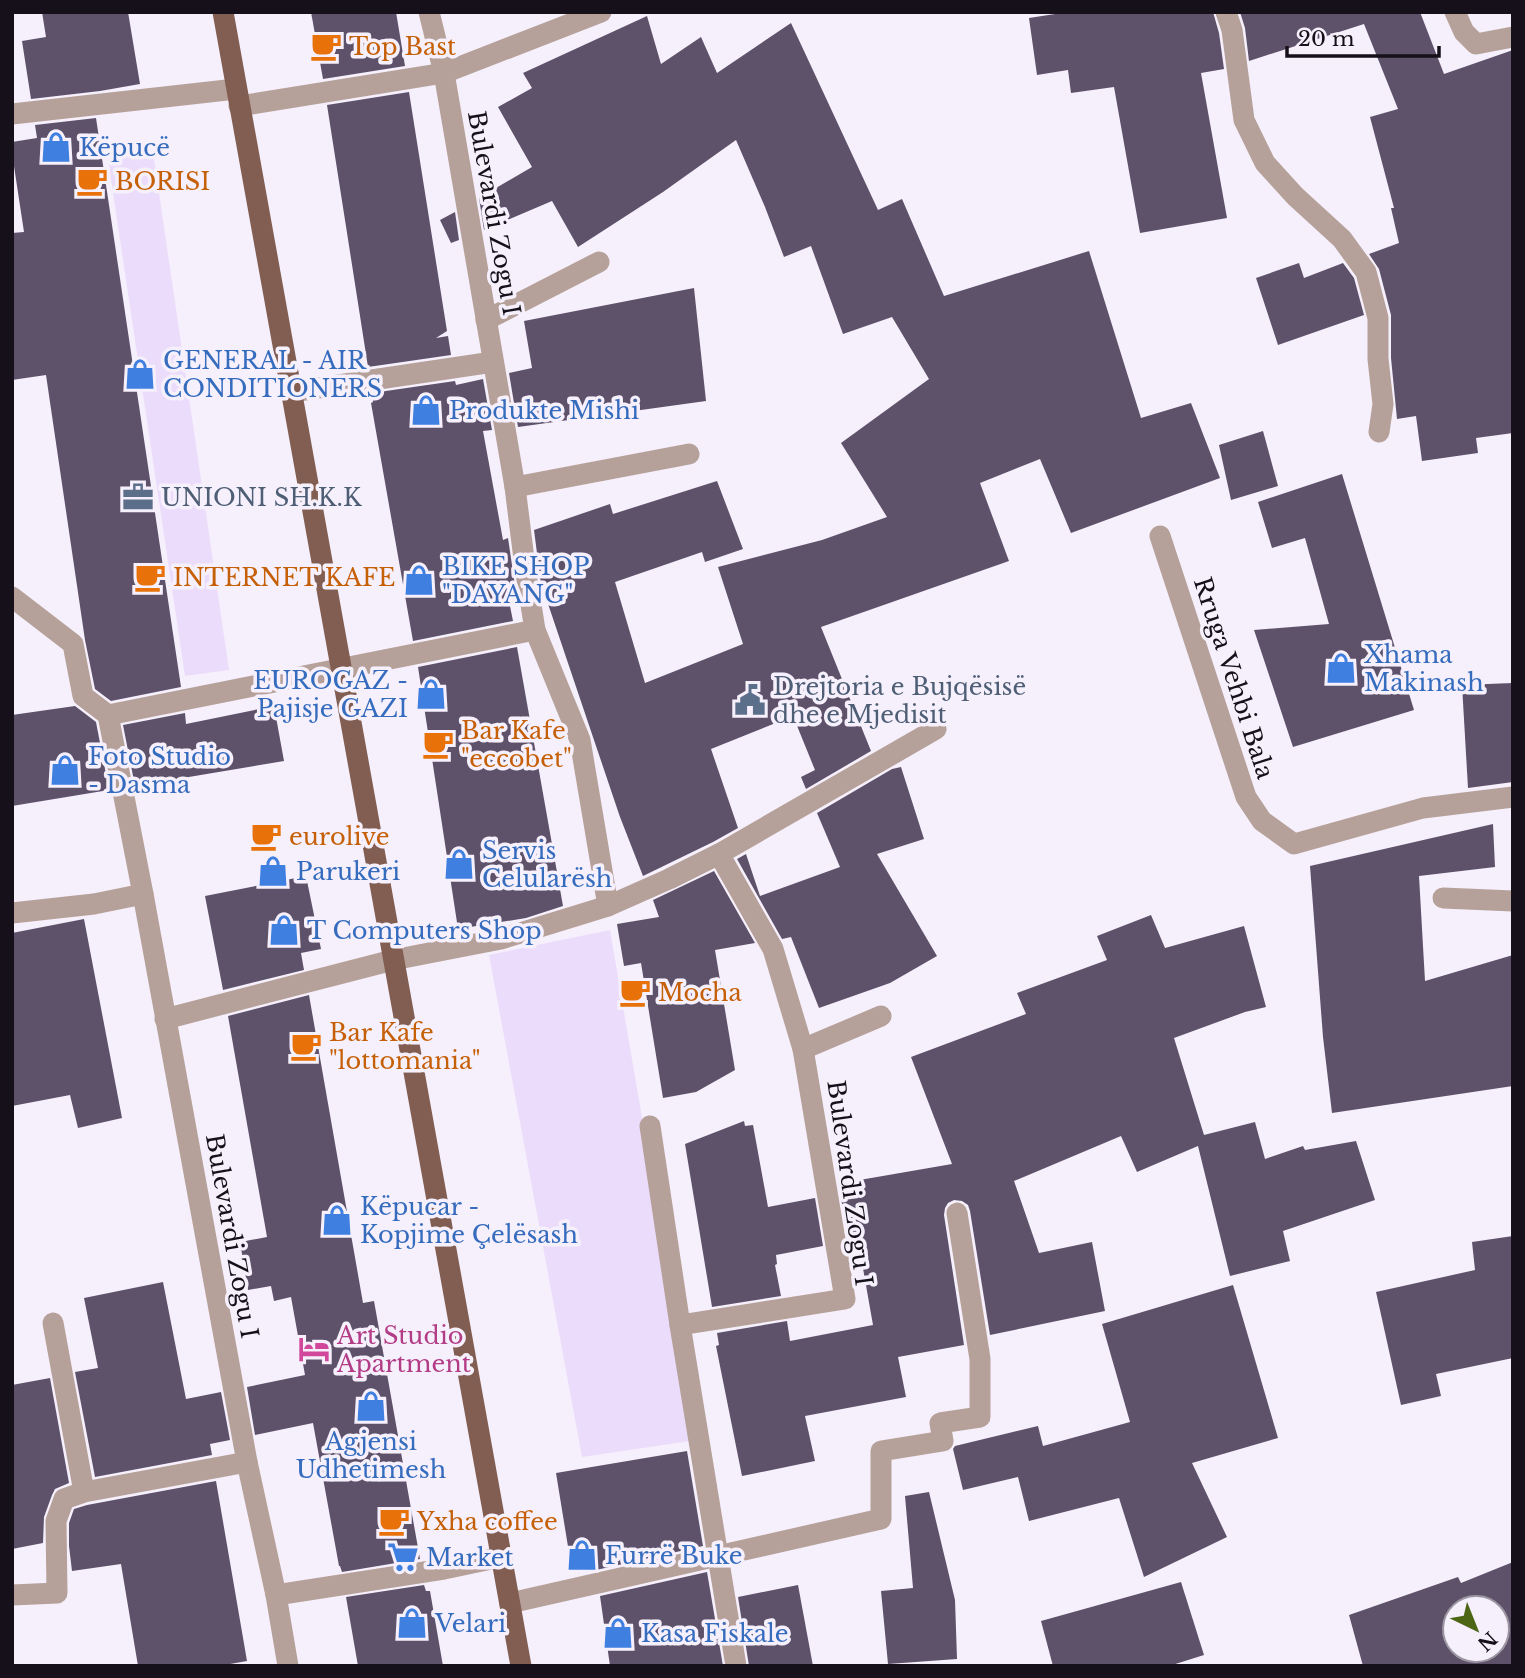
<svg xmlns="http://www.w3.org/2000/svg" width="1525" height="1678" font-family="'Libre Baskerville',serif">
  <rect width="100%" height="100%" fill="#f6f0fc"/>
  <g fill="#ebdcfc">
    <path d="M153 152 229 670 185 676 108 159Z"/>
    <path d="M610 930 697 1440 582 1457 489 955Z"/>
  </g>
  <g fill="#5e526b" fill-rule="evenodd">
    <path d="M42 12H128L140 84 100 91 31 99 22 41 46 37Z"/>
    <path d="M311 12H396L405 66 323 79Z"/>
    <path d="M1068 12H1213L1219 33 1224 69 1201 73 1227 218 1140 233 1114 87 1071 93 1068 70 1037 75 1029 18Z"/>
    <path d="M1240 12H1420L1444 74 1513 50V433L1476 438 1478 453 1422 461 1416 416 1397 419 1391 358V315L1379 269 1369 254 1399 243 1391 208H1394L1370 117 1398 109 1364 24 1249 61 1245 28Z"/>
    <path d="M647 16 661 64 701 37 717 73 791 23 878 210 902 199 944 296 1089 251 1141 418 1191 403 1220 478 1071 533 1040 459 980 483 1009 561 821 627 871 751 806 789 801 777 815 770 793 716 711 749 738 828 713 842 643 876 620 817 544 592H542L534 530 610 504 613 514 717 481 743 549 705 562 702 552 615 582 645 683 743 644 718 567 822 540 887 517 841 443 929 379 892 317 843 334 811 246 784 257 765 207 736 140 663 192 578 247 552 201 484 230 479 198 532 167 498 107 532 88 523 73Z"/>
    <path d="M409 92 447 331 436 338 448 336 451 355 368 367 327 105Z"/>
    <path d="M96 118 181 687 111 701 95 689 85 640 46 375 12 380V233L24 232 12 153V142L37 138 35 125Z"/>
    <path d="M455 212 459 240 451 243 440 220Z"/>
    <path d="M1299 263 1304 278 1343 263 1354 278 1364 315 1278 345 1256 278Z"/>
    <path d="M694 288 706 401 518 427 509 373 532 368 524 321Z"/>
    <path d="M483 379 492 430 483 431 503 540 508 538 517 599 509 601 513 621 413 641 371 403 373 402 372 393 455 381 456 385Z"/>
    <path d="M1263 431 1278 486 1231 500 1219 445Z"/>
    <path d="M1342 474 1414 710 1293 747 1254 630 1329 624 1305 538 1272 548 1258 502Z"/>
    <path d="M517 647 563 906 526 918 458 929 418 667Z"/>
    <path d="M1513 683V782L1468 788 1462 685Z"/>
    <path d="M75 706 96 722 109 790 12 806V715Z"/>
    <path d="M274 706 284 761 135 786 123 725 185 713 186 724Z"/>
    <path d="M901 767 924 839 877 854 937 956 890 983 819 1008 791 937 782 939 737 859 746 854 760 896 840 867 817 813 892 769Z"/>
    <path d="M1493 824 1495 867 1419 876 1425 981 1513 955V1086L1332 1113 1323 1037 1310 866Z"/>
    <path d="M714 871 755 943 715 950 735 1070 696 1092 663 1098 641 963 624 966 617 924 659 917 653 900Z"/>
    <path d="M306 876 321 949 301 953 304 970 223 990 205 896Z"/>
    <path d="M1151 915 1165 948 1244 926 1266 1007 1245 1012 1174 1038 1204 1135 1255 1122 1265 1159 1303 1146 1305 1150 1356 1141 1375 1200 1283 1231 1290 1261 1230 1276 1198 1146 1137 1172 1121 1136 1014 1181 1039 1253 1092 1242 1105 1311 990 1335 970 1211 968 1205 962 1201 954 1200 948 1203 945 1208 944 1215 964 1345 898 1357 906 1397 805 1416 815 1461 742 1476 716 1346 719 1345 717 1333 787 1321 790 1341 873 1325 858 1240 849 1241 840 1193 849 1191 848 1182 952 1164 911 1057 1026 1014 1017 993 1107 960 1097 936Z"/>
    <path d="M84 919 122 1118 78 1128 70 1095 12 1106V933Z"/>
    <path d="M309 995 363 1303 374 1301 420 1559 342 1572 340 1566H339L313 1423 255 1435 247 1387 305 1375 291 1297 274 1301 271 1286 248 1290 240 1242 267 1237 228 1016Z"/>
    <path d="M744 1121 745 1126 753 1125 768 1207 815 1198 823 1246 776 1255 777 1264 775 1265 781 1296 712 1307 685 1144Z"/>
    <path d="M1513 1236V1358L1436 1374 1441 1396 1401 1405 1376 1292 1475 1270 1472 1242Z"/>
    <path d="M163 1282 186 1399 221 1392 230 1440 210 1444 212 1455 95 1477 75 1372 98 1368 84 1298Z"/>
    <path d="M1233 1285 1278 1438 1192 1463 1227 1537 1144 1577 1119 1498 1029 1521 1018 1477 963 1490 953 1449 955 1446 1038 1426 1043 1446 1130 1422 1102 1324Z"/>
    <path d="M50 1378 69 1483 55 1489 52 1495 44 1517 43 1543 12 1549V1385Z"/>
    <path d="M687 1451 703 1546 596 1570V1567L572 1571 556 1473Z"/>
    <path d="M216 1481 247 1661 219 1666H138L121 1564 72 1571 69 1546V1523L74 1509 87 1505Z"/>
    <path d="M929 1492 955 1600 957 1659 888 1664 881 1591 913 1588 905 1496Z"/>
    <path d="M1513 1562V1666H1363L1349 1615 1458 1577 1461 1583ZM1455 1608H1497V1650H1455Z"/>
    <path d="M707 1572 723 1666H610L600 1596Z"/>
    <path d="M1181 1582 1204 1655 1169 1666H1053L1041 1621Z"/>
    <path d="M424 1585 426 1591H430L443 1666H358L346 1597Z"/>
    <path d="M798 1585 813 1666H749L738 1597Z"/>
  </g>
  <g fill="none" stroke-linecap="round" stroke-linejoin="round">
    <g stroke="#b6a19a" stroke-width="21">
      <path d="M1455 12 1464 32 1476 44 1513 37"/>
      <path d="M1443 898 1513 901"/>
    </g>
    <g stroke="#b6a19a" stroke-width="21">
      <path d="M429 12 444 73 515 487 525 567 535 630 580 740 608 906"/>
      <path d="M1226 12 1232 30 1244 120 1265 163 1295 196 1342 239 1366 272 1378 318V359L1383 404 1379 432"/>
      <path d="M239 106 444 73 601 12"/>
      <path d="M12 114 236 89"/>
      <path d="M486 320 599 262"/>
      <path d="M291 392 493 362"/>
      <path d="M515 487 689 454"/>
      <path d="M1160 536 1246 797 1262 821 1294 844 1423 808 1513 797"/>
      <path d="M12 597 73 644 83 696 108 715 143 894 247 1462 276 1595 288 1666"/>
      <path d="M108 715 535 630"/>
      <path d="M12 913 94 904 143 894"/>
      <path d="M165 1019 393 960 501 939 608 906 669 879 719 854 936 729"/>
      <path d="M803 1049 881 1016"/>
      <path d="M650 1126 680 1325 845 1299 803 1049 773 949 719 854"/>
      <path d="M53 1323 84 1492"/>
      <path d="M680 1325 736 1666"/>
      <path d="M12 1595 57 1593 56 1521 64 1499 84 1492 247 1462"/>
      <path d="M276 1595 444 1569 501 1557"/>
      <path d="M510 1603 881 1519V1451L943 1441 940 1423 980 1417V1359L957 1213"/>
    </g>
    <path stroke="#825e52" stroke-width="21" d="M223 12 521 1666"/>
  </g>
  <defs>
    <symbol id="cafe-bare" viewBox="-9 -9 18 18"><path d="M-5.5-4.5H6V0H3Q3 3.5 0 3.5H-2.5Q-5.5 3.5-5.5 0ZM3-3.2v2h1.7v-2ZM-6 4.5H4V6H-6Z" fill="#e8710a" stroke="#f6f0fc" stroke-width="2.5" paint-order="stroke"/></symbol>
    <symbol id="shop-bare" viewBox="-9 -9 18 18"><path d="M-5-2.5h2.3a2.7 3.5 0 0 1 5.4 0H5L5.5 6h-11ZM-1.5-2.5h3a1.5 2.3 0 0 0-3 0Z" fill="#3f7fe0" stroke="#f6f0fc" stroke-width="2.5" paint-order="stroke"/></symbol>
    <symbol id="office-bare" viewBox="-9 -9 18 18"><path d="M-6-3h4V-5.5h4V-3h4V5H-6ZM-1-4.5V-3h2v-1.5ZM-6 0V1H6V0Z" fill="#5c6f8a" stroke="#f6f0fc" stroke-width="2.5" paint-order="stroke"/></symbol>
    <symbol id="civic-bare" viewBox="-9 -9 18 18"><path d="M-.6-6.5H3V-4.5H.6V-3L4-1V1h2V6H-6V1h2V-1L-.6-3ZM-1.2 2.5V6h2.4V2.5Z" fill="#5c6f8a" stroke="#f6f0fc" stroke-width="2.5" paint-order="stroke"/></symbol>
    <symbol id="hotel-bare" viewBox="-9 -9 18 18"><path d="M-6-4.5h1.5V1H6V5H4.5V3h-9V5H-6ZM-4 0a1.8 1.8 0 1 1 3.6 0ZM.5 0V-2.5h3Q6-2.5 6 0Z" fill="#d1479c" stroke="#f6f0fc" stroke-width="2.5" paint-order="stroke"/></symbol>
    <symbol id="supermarket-bare" viewBox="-9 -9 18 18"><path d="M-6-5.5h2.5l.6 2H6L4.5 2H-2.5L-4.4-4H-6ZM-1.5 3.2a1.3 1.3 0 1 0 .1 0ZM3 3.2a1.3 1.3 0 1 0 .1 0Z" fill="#3f7fe0" stroke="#f6f0fc" stroke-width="2.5" paint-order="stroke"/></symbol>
  </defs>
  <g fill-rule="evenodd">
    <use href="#cafe-bare" x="304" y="24" width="44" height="44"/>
    <use href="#shop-bare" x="34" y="125" width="44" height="44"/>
    <use href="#cafe-bare" x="70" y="159" width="44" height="44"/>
    <use href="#shop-bare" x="118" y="352" width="44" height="44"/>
    <use href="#shop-bare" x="404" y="388" width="44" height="44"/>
    <use href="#office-bare" x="116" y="475" width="44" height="44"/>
    <use href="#cafe-bare" x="128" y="555" width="44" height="44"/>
    <use href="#shop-bare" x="397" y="558" width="44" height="44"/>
    <use href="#shop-bare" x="1319" y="646" width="44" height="44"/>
    <use href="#shop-bare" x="409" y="672" width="44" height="44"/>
    <use href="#civic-bare" x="728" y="678" width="44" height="44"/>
    <use href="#cafe-bare" x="416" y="722" width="44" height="44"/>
    <use href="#shop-bare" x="43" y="748" width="44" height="44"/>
    <use href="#cafe-bare" x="244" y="814" width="44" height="44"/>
    <use href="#shop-bare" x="437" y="842" width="44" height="44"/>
    <use href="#shop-bare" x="251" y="849" width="44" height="44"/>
    <use href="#shop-bare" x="262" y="908" width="44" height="44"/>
    <use href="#cafe-bare" x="613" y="970" width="44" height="44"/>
    <use href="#cafe-bare" x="284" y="1024" width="44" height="44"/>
    <use href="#shop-bare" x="315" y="1198" width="44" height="44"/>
    <use href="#hotel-bare" x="292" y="1327" width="44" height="44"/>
    <use href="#shop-bare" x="349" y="1384" width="44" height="44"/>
    <use href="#cafe-bare" x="372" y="1499" width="44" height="44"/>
    <use href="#shop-bare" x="560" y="1533" width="44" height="44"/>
    <use href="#supermarket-bare" x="381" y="1535" width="44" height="44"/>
    <use href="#shop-bare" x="390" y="1601" width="44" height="44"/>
    <use href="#shop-bare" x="596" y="1611" width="44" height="44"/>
  </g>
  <g text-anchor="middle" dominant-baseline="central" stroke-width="7" stroke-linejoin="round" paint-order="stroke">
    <g font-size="24" fill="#c56008" stroke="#f6f0fc" text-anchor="start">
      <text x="349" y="46">Top Bast</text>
      <text x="115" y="181">BORISI</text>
      <text x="173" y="577">INTERNET KAFE</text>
      <text x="461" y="730">Bar Kafe<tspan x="461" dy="28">"eccobet"</tspan></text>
      <text x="289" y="836">eurolive</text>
      <text x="658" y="992">Mocha</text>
      <text x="329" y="1032">Bar Kafe<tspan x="329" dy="28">"lottomania"</tspan></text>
      <text x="417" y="1521">Yxha coffee</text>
    </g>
    <g font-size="24" fill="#366cbe" stroke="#f6f0fc" text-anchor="start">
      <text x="79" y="147">Këpucë</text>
      <text x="163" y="360">GENERAL - AIR<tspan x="163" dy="28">CONDITIONERS</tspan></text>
      <text x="449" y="410">Produkte Mishi</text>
      <text x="442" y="566">BIKE SHOP<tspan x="442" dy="28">"DAYANG"</tspan></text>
      <text x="1364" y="654">Xhama<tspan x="1364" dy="28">Makinash</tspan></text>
      <text x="408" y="680" text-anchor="end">EUROGAZ -<tspan x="408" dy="28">Pajisje GAZI</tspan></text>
      <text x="88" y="756">Foto Studio<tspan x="88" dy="28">- Dasma</tspan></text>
      <text x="482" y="850">Servis<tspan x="482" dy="28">Celularësh</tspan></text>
      <text x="296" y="871">Parukeri</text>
      <text x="307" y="930">T Computers Shop</text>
      <text x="360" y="1206">Këpucar -<tspan x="360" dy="28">Kopjime Çelësash</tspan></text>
      <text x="371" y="1441" text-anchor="middle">Agjensi<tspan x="371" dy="28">Udhetimesh</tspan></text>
      <text x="605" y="1555">Furrë Buke</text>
      <text x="426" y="1557">Market</text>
      <text x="435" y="1623">Velari</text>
      <text x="641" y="1633">Kasa Fiskale</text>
    </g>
    <g font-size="24" fill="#15101a" stroke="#f6f0fc">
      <text transform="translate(494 213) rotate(80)">Bulevardi Zogu I</text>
      <text transform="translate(1234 678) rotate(72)">Rruga Vehbi Bala</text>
      <text transform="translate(850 1183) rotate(82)">Bulevardi Zogu I</text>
      <text transform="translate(232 1236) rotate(80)">Bulevardi Zogu I</text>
    </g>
    <g font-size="24" fill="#4e5e75" stroke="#f6f0fc" text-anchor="start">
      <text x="161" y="497">UNIONI SH.K.K</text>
      <text x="773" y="686">Drejtoria e Bujqësisë<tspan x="773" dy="28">dhe e Mjedisit</tspan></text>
    </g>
    <g font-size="24" fill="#b23c85" stroke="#f6f0fc" text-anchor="start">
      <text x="337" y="1335">Art Studio<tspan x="337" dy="28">Apartment</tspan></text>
    </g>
  </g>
  <rect width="1525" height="1678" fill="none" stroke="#15101a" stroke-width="28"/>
  <g transform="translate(1476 1629) rotate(137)"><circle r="33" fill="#f6f0fc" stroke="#9c96a2" stroke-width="2"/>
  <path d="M0-5L12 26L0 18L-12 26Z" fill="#4d6616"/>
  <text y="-10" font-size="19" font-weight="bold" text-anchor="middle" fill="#15101a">N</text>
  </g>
  <path d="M1287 46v10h152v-10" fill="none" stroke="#15101a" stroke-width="3.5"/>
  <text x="1298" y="46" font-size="21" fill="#15101a" stroke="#f6f0fc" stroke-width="5" paint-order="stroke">20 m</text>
</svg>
